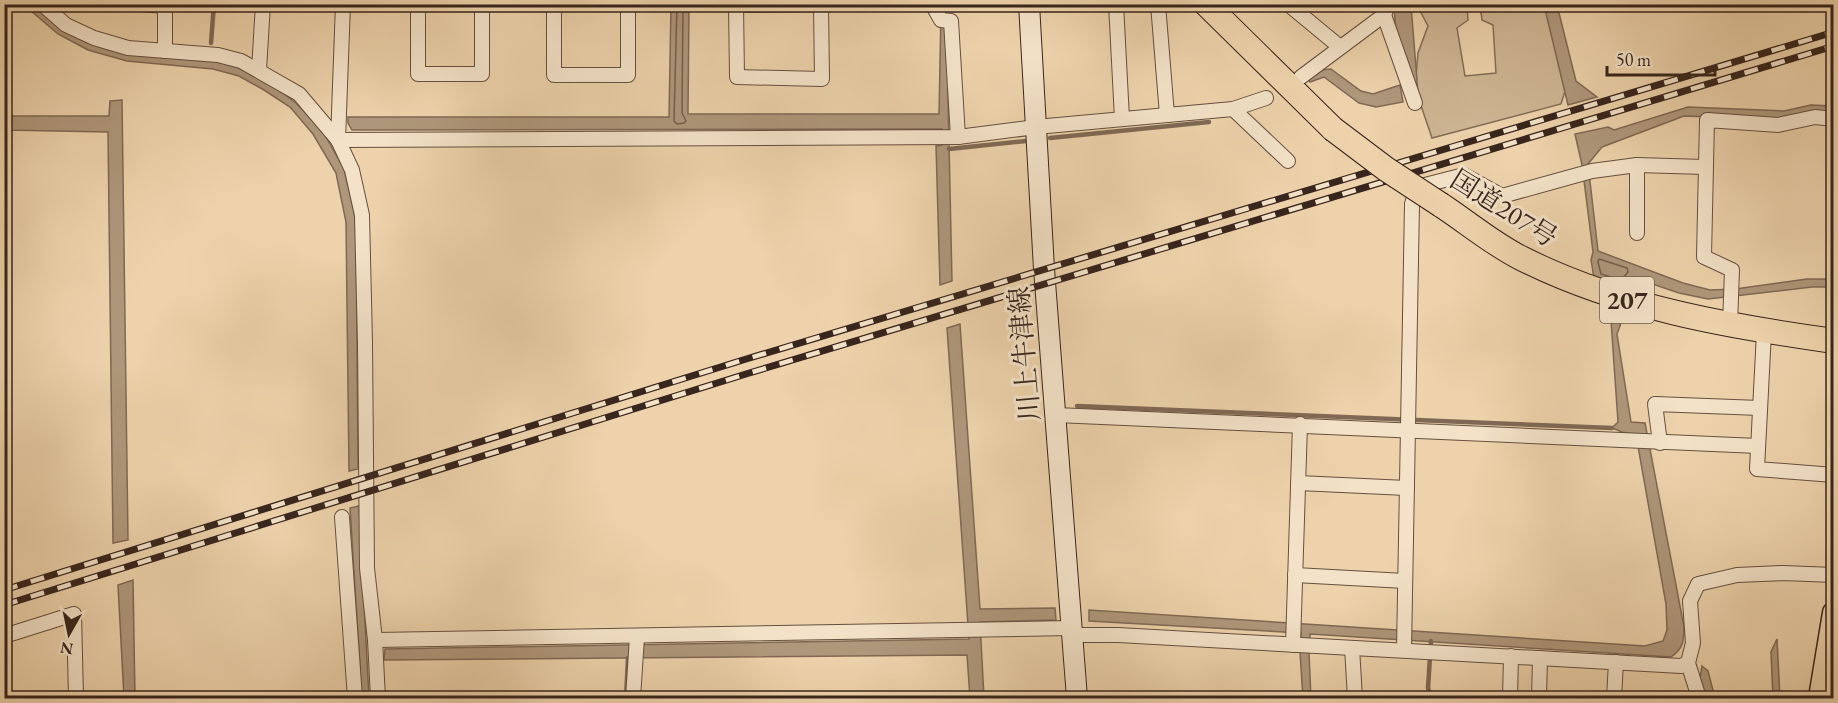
<svg xmlns="http://www.w3.org/2000/svg" width="1838" height="703" font-family="'EB Garamond','Noto Serif JP',serif">
  <rect width="100%" height="100%" fill="#edd2ab"/>
  <filter id="stains"><feTurbulence type="fractalNoise" baseFrequency=".00333" numOctaves="4"/><feColorMatrix values="0 0 0 0 .2 0 0 0 0 .09 0 0 0 0 .02 0 0 0 .5 -.17"/></filter>
  <radialGradient id="worn" r=".72"><stop offset=".6" stop-color="#630" stop-opacity="0"/><stop offset="1" stop-color="#630" stop-opacity=".3"/></radialGradient>
  <path fill="#ceb593" stroke="#836d58" stroke-width="1.5" d="M1417 5H1467L1468 20 1457 28 1465 76 1496 73 1493 25 1482 20 1480 5H1548L1566 88 1561 104 1432 138 1415 88 1418 53 1428 26Z"/>
  <g fill="#af977b" stroke="#7f6955" stroke-width="1.5">
    <path d="M671 4 689 5 688 114H939L941 10 940 5H946L952 281 940 285 936 146 942 145V129L352 130 348 123V117H669Z"/>
    <path d="M24 5H34L63 28 216 61 243 69 273 86 296 103 322 130 344 169 356 221 358 469 349 471 346 222 336 173 313 134 290 107 264 90 239 76 213 69 127 61 88 50 58 34Z"/>
    <path d="M1395 5H1411L1418 93C1406 76 1392 26 1395 5Z"/>
    <path d="M1544 5H1557L1576 81 1597 97 1568 105Z"/>
    <path d="M1331 69 1361 91 1373 94 1400 85 1403 102 1376 107 1359 103 1324 77 1310 82 1308 79 1320 70Z"/>
    <path d="M122 100 128 540 113 543 108 132 5 130 4 116H109L110 101Z"/>
    <path d="M1811 105 1833 106V113L1778 119 1684 116 1602 147 1588 164 1598 251 1683 283 1710 290 1735 289 1807 279H1833V287H1812L1708 299 1679 293 1632 277 1623 287 1594 278 1591 260 1593 252 1582 165 1575 134 1608 127 1614 130 1688 107 1784 111Z"/>
    <path d="M1610 306 1625 312 1617 334 1631 422 1645 423 1684 627C1684 641 1683 649 1671 657L1310 634 1309 653 1311 698H1303L1300 652 1301 633 1089 621V610L1645 646 1663 641 1667 630 1666 604 1636 435 1622 432 1612 428 1618 422Z"/>
    <path d="M960 324 980 609 1055 608 1056 620 980 622 984 698H970L967 655 384 660 385 649 969 639 947 328Z"/>
    <path d="M359 506 369 698H362L350 508Z"/>
    <path d="M133 580 135 698H124L118 585Z"/>
    <path d="M1777 639 1780 698H1773L1771 652Z"/>
    <path d="M1702 666 1708 671 1715 698H1706L1700 678Z"/>
  </g>
  <g fill="none" stroke-linecap="round" stroke-linejoin="round">
    <g stroke="#745e4c" stroke-width="1.5">
      <path d="M677 4 674 121 677 124 684 123 686 121 682 113 683 4"/>
      <path d="M1599 259 1627 268 1628 272 1621 280 1601 274 1598 262Z"/>
    </g>
    <g stroke="#7f6955" stroke-width="4.5">
      <path d="M211 43 214 4"/>
      <path d="M1050 138 1209 122"/>
      <path d="M949 149 1026 141"/>
      <path d="M1077 406 1612 428"/>
      <path d="M626 698 628 658"/>
      <path d="M1431 698 1428 688 1431 641"/>
    </g>
    <defs>
      <g id="minor">
        <path d="M42 4 66 25 94 38 128 48 218 55 241 61 299 94 338 140 352 170 362 215 365 343 367 568 375 640 378 698"/>
        <path d="M140 4 165 6"/>
        <path d="M418 4V74H482V4"/>
        <path d="M554 4V75H628V4"/>
        <path d="M932 4 941 20 951 21 958 137"/>
        <path d="M1116 4 1122 119"/>
        <path d="M1158 4 1167 115"/>
        <path d="M1288 4 1340 47"/>
        <path d="M821 5 822 79 737 77 736 5 836 4"/>
        <path d="M1384 15 1415 103"/>
        <path d="M165 51V4"/>
        <path d="M259 70 263 4"/>
        <path d="M1301 77 1384 15 1388 4"/>
        <path d="M1233 109 1288 161"/>
        <path d="M338 140 958 137 1036 127 1233 109 1266 98"/>
        <path d="M338 140 343 4"/>
        <path d="M1637 165V233"/>
        <path d="M1730 325 1732 270 1704 257 1707 120 1778 125 1815 117 1834 119"/>
        <path d="M1764 332 1757 469 1834 475"/>
        <path d="M1056 415 1758 446"/>
        <path d="M1660 443 1655 404 1760 408"/>
        <path d="M1298 483 1407 488"/>
        <path d="M342 517 355 698"/>
        <path d="M1295 575 1405 581"/>
        <path d="M1073 635H1118L1681 666 1688 663"/>
        <path d="M4 636 74 614 76 698"/>
        <path d="M375 640 1073 628"/>
        <path d="M1293 645 1300 424"/>
        <path d="M1352 648 1355 698"/>
        <path d="M1404 650 1412 204 1417 187 1464 175 1502 196 1592 171 1637 165 1705 167"/>
        <path d="M633 698 637 637"/>
        <path d="M1510 698 1511 656"/>
        <path d="M1539 698 1540 658"/>
        <path d="M1614 698 1616 662"/>
        <path d="M1699 698 1688 663 1693 643 1690 601 1698 584 1737 575 1783 573 1834 575"/>
      </g>
      <path id="secondary" d="M1029 4 1044 269 1077 698"/>
      <path id="primary" d="M1820 698 1834 613"/>
      <g id="trunk">
        <path d="M1206 4 1333 129"/>
        <path d="M1441 205C1467 222 1493 244 1521 258 1618 307 1726 326 1834 341"/>
      </g>
    </defs>
    <use href="#minor" stroke="#655040" stroke-width="16"/>
    <use href="#secondary" stroke="#38251d" stroke-width="22"/>
    <use href="#primary" stroke="#38251d" stroke-width="25"/>
    <use href="#trunk" stroke="#38251d" stroke-width="26"/>
    <use href="#minor" stroke="#f3e2c8" stroke-width="14"/>
    <use href="#secondary" stroke="#f3e2c8" stroke-width="20"/>
    <use href="#primary" stroke="#edd2ab" stroke-width="22"/>
    <use href="#trunk" stroke="#edd2ab" stroke-width="24"/>
    <defs>
      <g id="rail">
        <path d="M4 590 743 360 1834 32"/>
        <path d="M4 605 746 374 1834 46"/>
      </g>
    </defs>
    <use href="#rail" stroke="#38251d" stroke-width="7"/>
    <use href="#rail" stroke="#f3e2c8" stroke-width="4.5" stroke-dasharray="14" stroke-linecap="butt"/>
    <defs>
      <path id="trunk-bridge" d="M1333 129 1386 169 1441 205"/>
    </defs>
    <use href="#trunk-bridge" stroke="#38251d" stroke-width="26" stroke-linecap="butt"/>
    <use href="#trunk-bridge" stroke="#edd2ab" stroke-width="24"/>
  </g>
  <g text-anchor="middle" dominant-baseline="central" stroke-width="6" stroke-linejoin="round" paint-order="stroke">
    <rect fill="#f3e2c8" stroke="#705e50" stroke-width="1.5" x="1600" y="277" width="54" height="46" rx="4.5"/>
    <g font-size="26" font-weight="bold" fill="#38251d">
      <text x="1627" y="300">207</text>
    </g>
    <g font-size="27" fill="#38251d" stroke="#f3e2c8">
      <text transform="translate(1504 208) rotate(32)">国道207号</text>
      <text transform="translate(1024 354) rotate(-95)">川上牛津線</text>
    </g>
  </g>
  <rect width="1838" height="703" fill="none" stroke="#edd2ab" stroke-width="24"/>
  <rect x="6" y="6" width="1826" height="691" fill="none" stroke="#38251d" stroke-width="3"/>
  <rect x="12" y="12" width="1814" height="679" fill="none" stroke="#38251d" stroke-width="1.5"/>
  <g transform="translate(69 634) rotate(189)" stroke="#f3e2c8" stroke-width="4.5" paint-order="stroke">
  <path d="M0-4.5L10 22L0 15L-10 22Z" fill="#38251d"/>
  <text y="-9" font-size="16" font-weight="bold" text-anchor="middle" fill="#38251d">N</text>
  </g>
  <path d="M1607 66v9h108v-9" fill="none" stroke="#38251d" stroke-width="3"/>
  <text x="1616" y="66" font-size="18" fill="#38251d" stroke="#f3e2c8" stroke-width="4.5" paint-order="stroke">50 m</text>
  <rect width="100%" height="100%" filter="url(#stains)"/>
  <rect width="100%" height="100%" fill="url(#worn)"/>
</svg>
